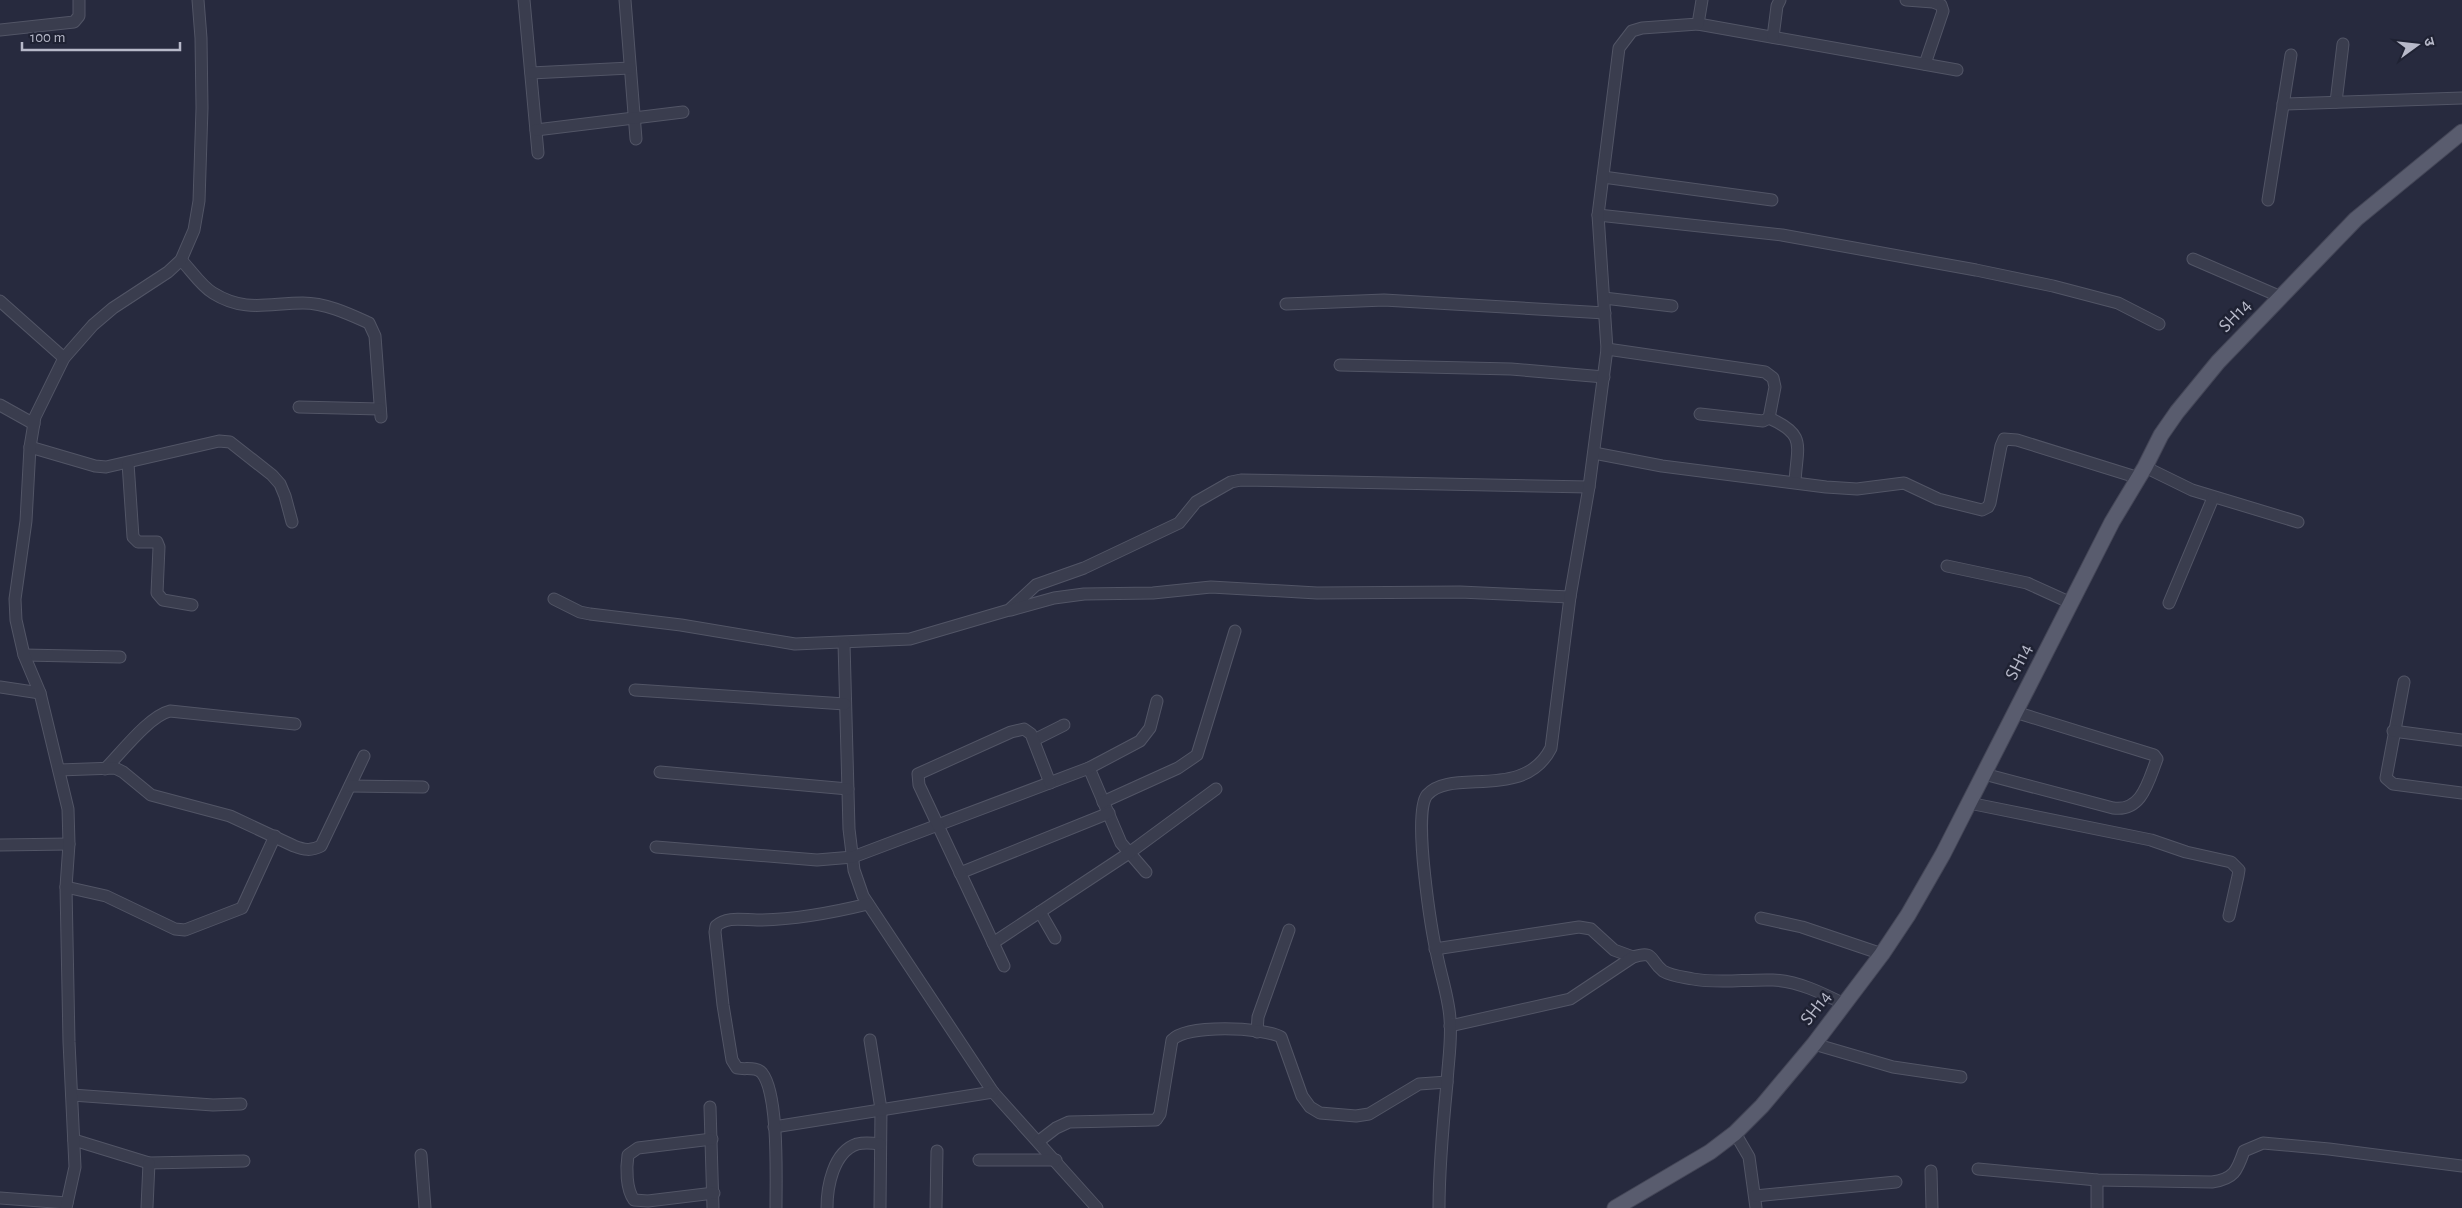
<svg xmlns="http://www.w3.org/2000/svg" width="2462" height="1208" font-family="'Alegreya Sans','Noto Sans Devanagari',sans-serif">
  <rect width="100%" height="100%" fill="#272a3e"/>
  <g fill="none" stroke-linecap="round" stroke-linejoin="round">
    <defs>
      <g id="minor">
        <path d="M524 0 538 153"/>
        <path d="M625 0 636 139"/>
        <path d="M1906 0 1933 2 1941 5 1943 11 1925 64"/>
        <path d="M1698 24 1957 70"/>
        <path d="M0 30 74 22 79 16V0"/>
        <path d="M1773 37 1777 6 1780 0"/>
        <path d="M531 73 630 68"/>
        <path d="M2336 102 2343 44"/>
        <path d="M2283 104 2462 98"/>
        <path d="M536 130 683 112"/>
        <path d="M1603 177 1772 200"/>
        <path d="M2268 200 2291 55"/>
        <path d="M1598 215 1782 235 1976 270 2053 286 2118 303 2159 324"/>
        <path d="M2193 259 2281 297"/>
        <path d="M181 260C191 270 201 286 213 293 245 313 269 303 303 303 326 303 349 314 369 323L375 336 381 417"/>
        <path d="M1604 298 1672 306"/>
        <path d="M0 301 64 358"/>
        <path d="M1286 304 1384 300 1605 313"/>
        <path d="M1607 349 1765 372 1773 378 1775 387 1769 418 1763 421 1700 414"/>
        <path d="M1340 365 1511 369 1604 377"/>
        <path d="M0 405 34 424"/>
        <path d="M299 407 380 409"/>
        <path d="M1769 418C1807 435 1797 445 1795 482"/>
        <path d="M30 447 95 466 106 467 219 441 230 442 272 475 280 484 285 496 292 522"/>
        <path d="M1594 453 1662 466 1826 487 1857 489 1904 483 1938 499 1982 510 1988 507 1990 503 2001 446 2004 439 2017 440 2139 478"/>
        <path d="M128 463 133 537 138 542H157L159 547 157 593 163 600 192 605"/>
        <path d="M2145 467 2192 490 2298 522"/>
        <path d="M1947 566 2027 583 2071 603"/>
        <path d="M554 599 580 612 590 614 681 625 795 644 910 639 1009 610 1036 585 1084 568 1179 523 1196 502 1231 482 1241 480 1589 487"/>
        <path d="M2169 603 2213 498"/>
        <path d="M1011 610 1054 598 1084 594 1153 593 1211 587 1317 593 1460 592 1570 597"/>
        <path d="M844 643 849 829 854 870 863 896 993 1092 1097 1208"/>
        <path d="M24 655 120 657"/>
        <path d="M2404 682 2386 778 2393 784 2462 793"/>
        <path d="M0 687 40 693"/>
        <path d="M635 690 845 704"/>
        <path d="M2393 731 2462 740"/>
        <path d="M1034 740 1064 725"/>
        <path d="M1089 768 1121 843 1146 872"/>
        <path d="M105 769C121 753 149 716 170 711L295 724"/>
        <path d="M59 770 115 768 123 772 151 795 230 816 294 846C304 850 311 851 321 846L364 756"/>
        <path d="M660 772 848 789"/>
        <path d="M1984 774 2113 808C2142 812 2148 782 2157 759L2154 755 2015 712"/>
        <path d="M350 786 423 787"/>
        <path d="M1103 802 1178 768 1197 755 1235 631"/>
        <path d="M1969 803 2151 840 2186 852 2231 862 2239 870 2238 876 2229 916"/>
        <path d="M0 845 69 844"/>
        <path d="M656 847 817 860 853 857 1089 768 1140 741 1150 728 1157 701"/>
        <path d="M960 873 1109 813"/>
        <path d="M66 887 106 896 175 929 185 930 242 908 275 836"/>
        <path d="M1040 912 1055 938"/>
        <path d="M1761 918 1802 927 1882 954"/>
        <path d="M993 943 1129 853 1216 789"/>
        <path d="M1435 949 1579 927 1591 929 1614 950 1633 957"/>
        <path d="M1004 966 919 785 918 774 1011 732 1024 729 1031 734 1050 783"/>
        <path d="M1450 1026 1570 999 1633 957C1655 950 1649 960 1663 971 1671 976 1683 977 1693 979 1720 984 1745 979 1773 980 1798 981 1822 993 1844 1004"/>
        <path d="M1257 1032 1258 1017 1289 930"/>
        <path d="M870 1040 881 1109 880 1208"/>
        <path d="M1814 1044 1893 1067 1961 1077"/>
        <path d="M72 1095 213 1105 241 1104"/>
        <path d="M710 1107 713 1208"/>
        <path d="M774 1127 993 1092"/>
        <path d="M1735 1133 1749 1157 1756 1208"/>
        <path d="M712 1139 638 1148 628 1155C626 1168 626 1189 634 1200L648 1201 714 1193"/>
        <path d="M74 1140 149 1163 244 1161"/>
        <path d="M1039 1141 1056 1128 1069 1122 1156 1120 1160 1114 1172 1040C1187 1024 1262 1027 1281 1037L1302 1096 1310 1107 1320 1113 1356 1116 1369 1114 1419 1084 1447 1082"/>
        <path d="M421 1155 425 1208"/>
        <path d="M979 1160H1056"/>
        <path d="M1978 1169 2097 1180 2212 1182C2234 1179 2237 1171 2244 1151L2263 1143 2329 1149 2462 1166"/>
        <path d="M1931 1171 1932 1208"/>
        <path d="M2097 1180V1208"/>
        <path d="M1755 1196 1896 1182"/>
        <path d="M0 1198 67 1203"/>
        <path d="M147 1207 149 1163"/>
        <path d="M66 1208 75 1167 69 1042 66 887 69 844 68 809 40 693 24 655 16 620 15 599 26 521 30 447 35 417 64 358 93 325 113 308 168 272 181 260 194 230 199 201 202 108 201 38 198 0"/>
        <path d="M776 1208C776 1179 779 1094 762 1073 756 1066 745 1070 737 1068L732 1060 723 1005 715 932 716 926C727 916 743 920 757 920 795 920 831 913 868 904"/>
        <path d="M827 1208C827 1187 833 1152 857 1144 865 1142 873 1143 880 1144"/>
        <path d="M936 1208 937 1151"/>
        <path d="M1439 1208C1439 1167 1443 1124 1447 1083 1448 1062 1452 1041 1450 1019 1449 1000 1442 979 1438 960 1432 934 1412 814 1427 795 1451 767 1524 802 1551 748L1570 597 1589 487 1607 349 1598 215 1619 48 1632 31 1642 28 1698 24 1702 0"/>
      </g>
      <path id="major" d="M1615 1208 1710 1152 1735 1133 1762 1106 1814 1044 1882 954 1908 915 1943 854 2112 522 2145 467 2161 435 2177 412 2218 362 2356 219 2462 132"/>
    </defs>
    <use href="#minor" stroke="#525566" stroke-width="13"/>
    <use href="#major" stroke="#444657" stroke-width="17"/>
    <use href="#minor" stroke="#3a3d4e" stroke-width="11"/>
    <use href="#major" stroke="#595c6e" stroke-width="15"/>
  </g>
  <g text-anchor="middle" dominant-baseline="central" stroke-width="5" stroke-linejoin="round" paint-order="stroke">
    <g font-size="19" fill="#b7b9c9" stroke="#1f2233">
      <text transform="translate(2235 316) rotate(-46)">SH14</text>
      <text transform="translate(2019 662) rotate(-63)">SH14</text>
      <text transform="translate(1816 1008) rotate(-52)">SH14</text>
    </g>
  </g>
  <g transform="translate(2417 45) rotate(75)" stroke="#1f2233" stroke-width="4" paint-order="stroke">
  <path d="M0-4L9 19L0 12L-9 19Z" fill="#b7b9c9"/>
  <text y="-8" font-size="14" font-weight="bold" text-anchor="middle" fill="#b7b9c9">उ</text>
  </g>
  <path d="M22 42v8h158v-8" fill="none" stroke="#b7b9c9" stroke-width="2.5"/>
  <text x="30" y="42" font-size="15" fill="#b7b9c9" stroke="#1f2233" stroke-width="4" paint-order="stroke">100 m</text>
</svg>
